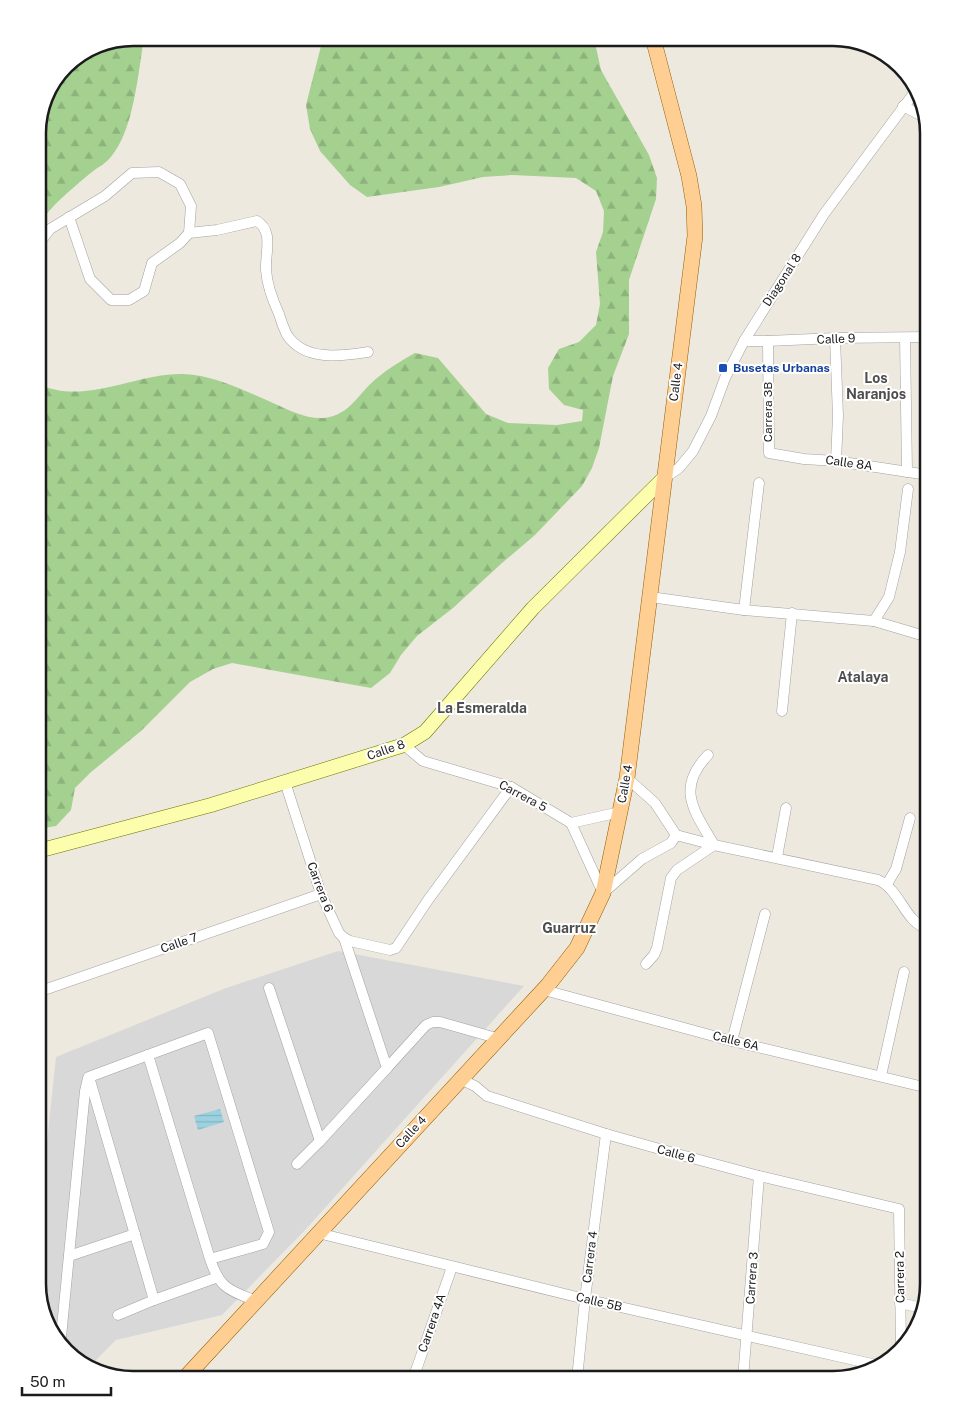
<svg xmlns="http://www.w3.org/2000/svg" width="966" height="1417" font-family="'Public Sans',sans-serif">
  <defs>
    <pattern id="forest-firs" width="22" height="20" patternUnits="userSpaceOnUse" patternTransform="scale(1.25)"><rect width="22" height="20" fill="#a4d190"/><path d="M5 1l3.5 6h-7zM16 11l3.5 6h-7z" fill="#8db37c"/></pattern>
    <pattern id="water-rules" width="6" height="5" patternUnits="userSpaceOnUse" patternTransform="scale(1.25)"><rect width="6" height="5" fill="#9bd1e0"/><path d="M0 2.5h6" fill="none" stroke="#85b3c0"/></pattern>
  </defs>
  <rect width="100%" height="100%" fill="#eee9df"/>
  <path fill="#d9d8d8" d="M338 951 524 986 305 1230 222 1315 116 1340 95 1361 77 1359 50 1331 38 1283V1226L56 1057 226 988Z"/>
  <g fill="url(#forest-firs)">
    <path d="M134 38H144C138 73 134 131 110 158 105 164 98 167 92 172 74 187 50 206 38 226V128L66 65 97 45Z"/>
    <path d="M323 38H594L601 70 649 155 657 178 656 199 629 280V334L613 376 599 448 592 468 582 486 535 535 502 563 453 608 417 636 401 655 390 673 371 688 232 663 213 669 190 682 141 731 90 773 75 788 71 810 56 826 38 829V384C85 406 135 373 183 374 215 375 245 391 273 403 289 410 305 419 324 418 351 415 358 393 377 378 389 368 402 360 415 353L438 358 486 414 508 423 557 425 582 421 583 410 564 405 549 389 548 368 559 349 579 342 596 325 600 304 596 252 603 232 604 211 596 191 576 178 512 175 483 177 439 187 367 197 350 185 320 151 310 129 306 105Z"/>
  </g>
  <path fill="url(#water-rules)" d="M220 1109 224 1122 198 1130 194 1116Z"/>
  <g fill="none" stroke-linecap="round" stroke-linejoin="round">
    <defs>
      <g id="minor">
        <path d="M903 106 924 117"/>
        <path d="M69 217 90 279 111 300H129L144 291 152 263 180 243 189 233"/>
        <path d="M38 245 50 229 105 196 132 173 159 172 180 184 191 206 189 233 217 230 257 221C274 232 265 252 266 270 267 284 273 301 279 314 281 321 284 329 287 335 305 362 342 356 368 352"/>
        <path d="M835 338 838 416 836 461"/>
        <path d="M905 338 907 472"/>
        <path d="M744 341H768L835 338 928 337"/>
        <path d="M768 341 769 453 804 459 836 461 928 475"/>
        <path d="M664 478 679 468 693 451 711 416 725 378 744 341 824 214 917 89"/>
        <path d="M650 597 744 610 874 621 928 637"/>
        <path d="M744 610 759 483"/>
        <path d="M874 621 889 597 900 552 908 489"/>
        <path d="M782 711 792 613"/>
        <path d="M404 745 423 761 511 787 571 823 603 893 642 859 671 843 676 835"/>
        <path d="M627 778 655 803 676 835 714 845 878 880C901 890 904 922 928 929"/>
        <path d="M285 782 321 894 339 933 344 938 350 941 390 950 396 948 428 900 511 787"/>
        <path d="M571 823 620 812"/>
        <path d="M777 857 786 808"/>
        <path d="M887 884 896 869 910 818"/>
        <path d="M646 964 654 955 657 948 671 878 677 870 714 845C695 812 675 789 708 755"/>
        <path d="M269 988 320 1141 387 1068 344 938"/>
        <path d="M544 990 732 1041 928 1088"/>
        <path d="M38 992 321 894"/>
        <path d="M732 1041 765 914"/>
        <path d="M148 1055 89 1077 154 1300 218 1277"/>
        <path d="M387 1068 426 1025 433 1022H440L500 1039"/>
        <path d="M881 1076 904 972"/>
        <path d="M460 1079 475 1086 487 1096 606 1134 681 1155 759 1176 899 1209 901 1346"/>
        <path d="M297 1164 320 1141"/>
        <path d="M318 1233 585 1299 881 1366"/>
        <path d="M69 1256 135 1234"/>
        <path d="M210 1259 263 1244 269 1232 208 1033 148 1055 210 1259C220 1289 229 1290 256 1301"/>
        <path d="M900 1303 922 1308"/>
        <path d="M118 1315 154 1300"/>
        <path d="M61 1337 85 1091 88 1078"/>
        <path d="M413 1379 452 1267"/>
        <path d="M577 1379 585 1299 606 1134"/>
        <path d="M743 1379 759 1176"/>
      </g>
      <path id="secondary" d="M38 851 211 805 404 745 425 732 533 608 664 478"/>
      <path id="primary" d="M184 1379 548 985 577 948 603 893 627 778 695 236 694 206 689 176 653 38"/>
    </defs>
    <use href="#minor" stroke="#a2a2a2" stroke-width="11"/>
    <use href="#secondary" stroke="#6a7400" stroke-width="15"/>
    <use href="#primary" stroke="#925f00" stroke-width="16"/>
    <use href="#minor" stroke="#fff" stroke-width="10"/>
    <use href="#secondary" stroke="#fcfead" stroke-width="14"/>
    <use href="#primary" stroke="#ffce93" stroke-width="15"/>
  </g>
  <rect fill="#1a4fb4" stroke="#fff" stroke-width="2" x="718" y="363" width="10" height="10" rx="2.5"/>
  <g text-anchor="middle" dominant-baseline="central" stroke-width="4" stroke-linejoin="round" paint-order="stroke">
    <g font-size="12" fill="#1b1b1b" stroke="#fff">
      <text transform="translate(782 280) rotate(-57)">Diagonal 8</text>
      <text transform="translate(836 339) rotate(-2)">Calle 9</text>
      <text transform="translate(676 382) rotate(-83)">Calle 4</text>
      <text transform="translate(768 412) rotate(-90)">Carrera 3B</text>
      <text transform="translate(849 463) rotate(8)">Calle 8A</text>
      <text transform="translate(386 750) rotate(-19)">Calle 8</text>
      <text transform="translate(625 784) rotate(-80)">Calle 4</text>
      <text transform="translate(523 796) rotate(28)">Carrera 5</text>
      <text transform="translate(320 887) rotate(69)">Carrera 6</text>
      <text transform="translate(179 943) rotate(-19)">Calle 7</text>
      <text transform="translate(736 1041) rotate(14)">Calle 6A</text>
      <text transform="translate(411 1132) rotate(-47)">Calle 4</text>
      <text transform="translate(676 1154) rotate(15)">Calle 6</text>
      <text transform="translate(590 1257) rotate(-83)">Carrera 4</text>
      <text transform="translate(900 1277) rotate(-91)">Carrera 2</text>
      <text transform="translate(752 1278) rotate(-86)">Carrera 3</text>
      <text transform="translate(599 1302) rotate(13)">Calle 5B</text>
      <text transform="translate(432 1323) rotate(-71)">Carrera 4A</text>
    </g>
    <g font-size="12" font-weight="bold" fill="#164399" stroke="#fff" text-anchor="start">
      <text x="733" y="368">Busetas Urbanas</text>
    </g>
    <g font-size="14" font-weight="bold" fill="#4e4e4e" stroke="#fff">
      <text x="876" y="378">Los<tspan x="876" dy="16">Naranjos</tspan></text>
      <text x="863" y="677">Atalaya</text>
      <text x="482" y="708">La Esmeralda</text>
      <text x="569" y="928">Guarruz</text>
    </g>
  </g>
  <path d="M0 0H966V1417H0ZM133 46H833A87 87 0 0 1 920 133V1284A87 87 0 0 1 833 1371H133A87 87 0 0 1 46 1284V133A87 87 0 0 1 133 46Z" fill="#fff" fill-rule="evenodd"/>
  <path fill="none" stroke="#1b1b1b" stroke-width="2.5" d="M133 46H833A87 87 0 0 1 920 133V1284A87 87 0 0 1 833 1371H133A87 87 0 0 1 46 1284V133A87 87 0 0 1 133 46Z"/>
  <path d="M22 1387v8h89v-8" fill="none" stroke="#1b1b1b" stroke-width="2.5"/>
  <text x="30" y="1387" font-size="15" fill="#1b1b1b" stroke="#ffffff" stroke-width="4" paint-order="stroke">50 m</text>
</svg>
